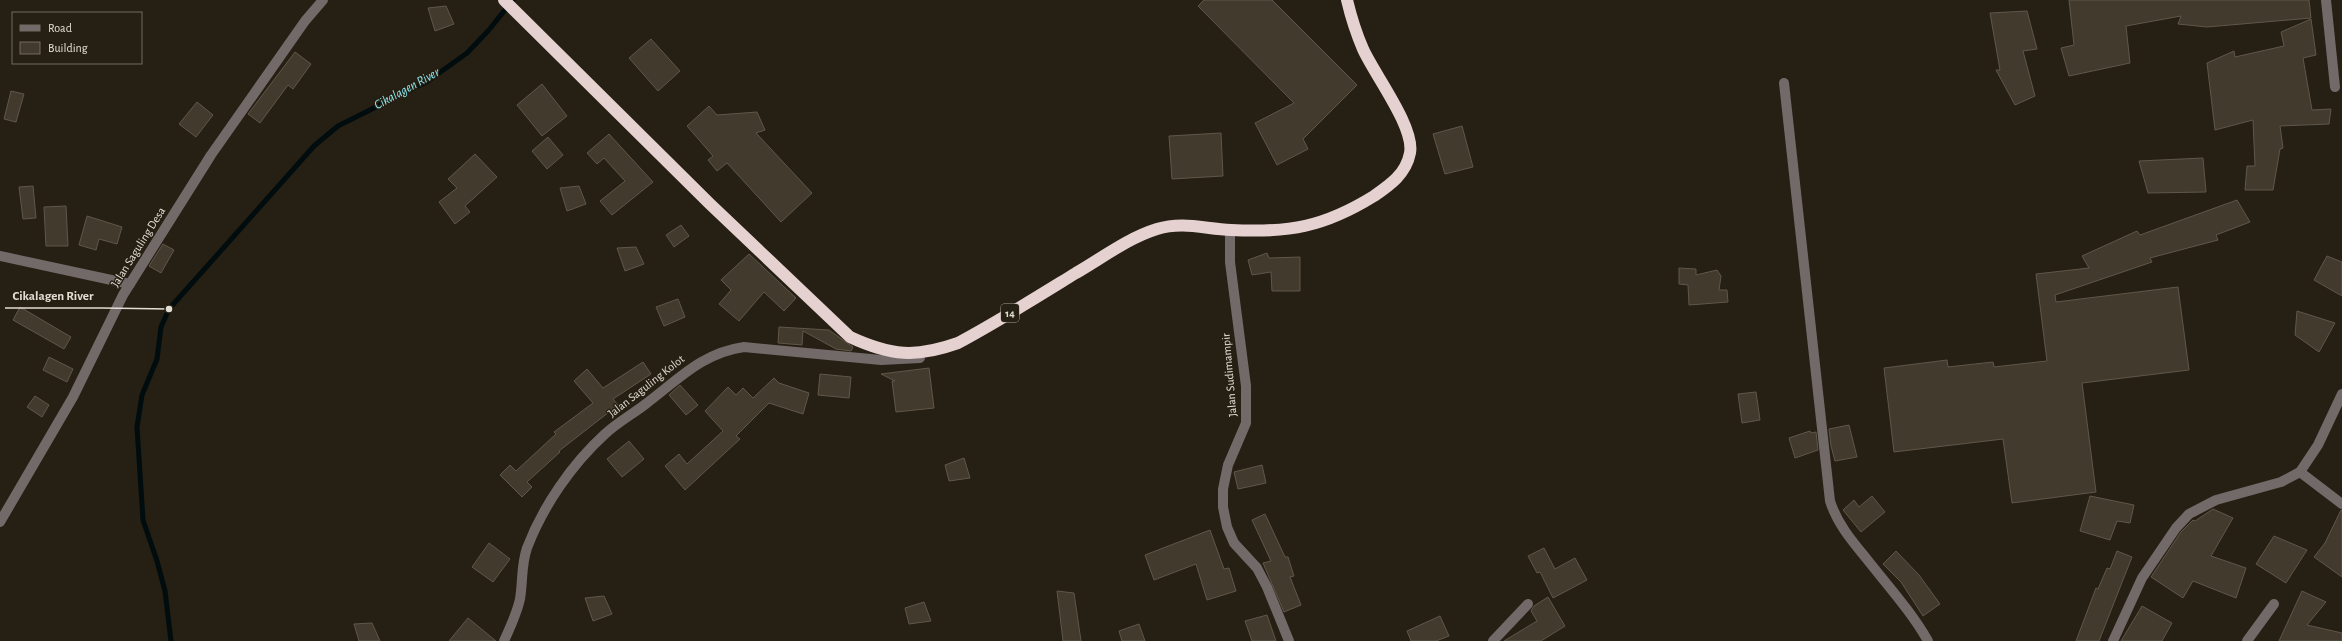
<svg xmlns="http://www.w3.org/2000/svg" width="2342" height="641" font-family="'Alegreya Sans',sans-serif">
  <rect width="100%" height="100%" fill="#261f13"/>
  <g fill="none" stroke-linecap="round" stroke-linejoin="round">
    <path stroke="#000c0e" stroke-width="5" d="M171 641 165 591 157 561 143 520 137 427 142 395 157 359 161 327 169 309 314 146 338 126 428 81 467 53 488 31 513 0"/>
  </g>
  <g fill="#423a2d" stroke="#5f5749">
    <path d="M1204 0H1272L1357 85 1303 139 1308 149 1277 165 1255 123 1294 103 1198 6Z"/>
    <path d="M2069 0H2309L2311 18 2207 27 2178 24 2181 16 2126 26 2130 63 2069 76 2061 48 2074 45Z"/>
    <path d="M446 6 454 24 435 31 428 8Z"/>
    <path d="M2027 11 2037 49 2023 51 2035 96 2015 105 1996 70H2000L1990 13Z"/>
    <path d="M2311 19 2316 55 2303 58 2312 110 2331 109 2329 124 2280 126 2283 148 2280 149 2273 190H2245L2247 166H2255L2253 120 2215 130 2207 63 2234 51 2235 57 2284 46 2281 32Z"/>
    <path d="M651 39 680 71 658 91 629 58Z"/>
    <path d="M295 52 311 64 293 89 288 85 260 123 248 114Z"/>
    <path d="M542 84 567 116 542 136 517 105Z"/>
    <path d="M11 91 24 94 16 122 4 119Z"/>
    <path d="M197 102 213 115 196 137 179 124Z"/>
    <path d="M709 106 717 115 757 112 765 130 756 133 812 193 781 222 727 163 717 171 708 160 713 156 687 126Z"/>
    <path d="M1462 126 1473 167 1445 174 1433 134Z"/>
    <path d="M1221 133 1223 176 1172 179 1169 136Z"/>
    <path d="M609 134 653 182 612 215 600 201 625 181 604 158 597 164 587 153Z"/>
    <path d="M548 137 563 155 547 169 532 151Z"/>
    <path d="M475 154 497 177 465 206 470 212 455 224 439 202 457 188 448 179Z"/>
    <path d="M2203 158 2206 192 2148 193 2139 161Z"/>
    <path d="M33 186 36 218 23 219 19 187Z"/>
    <path d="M579 186 586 204 567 211 560 188Z"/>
    <path d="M2237 200 2250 222 2216 235 2218 240 2150 258 2152 262 2055 295 2056 302 2178 287 2189 370 2082 383 2096 492 2012 503 2003 439 1894 452 1884 368 1947 360 1948 367 1993 362 1994 367 2047 361 2036 274 2089 268 2082 256 2137 231 2140 235Z"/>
    <path d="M66 206 68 246H46L44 207Z"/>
    <path d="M87 216 122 227 117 244 99 239 96 250 79 245Z"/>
    <path d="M681 225 689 236 674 247 666 235Z"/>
    <path d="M163 244 174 250 161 273 149 266Z"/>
    <path d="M636 247 644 264 625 271 617 248Z"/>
    <path d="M1267 253 1269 258 1300 257V291H1272L1271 272 1252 275 1248 260Z"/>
    <path d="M749 254 796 298 784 311 764 292 739 321 719 304 731 290 721 280Z"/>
    <path d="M2327 256 2342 262V296L2314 280Z"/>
    <path d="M1679 268 1696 269V275L1717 270 1721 276 1719 290H1727L1728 302 1689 305 1688 285 1679 284Z"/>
    <path d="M678 299 685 317 664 326 656 307Z"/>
    <path d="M20 307 71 337 64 349 13 320Z"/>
    <path d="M2297 311 2335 323 2319 352 2295 335Z"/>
    <path d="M779 327 829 330 853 347 851 351 836 349 803 331 802 345 778 343Z"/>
    <path d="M49 357 73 369 67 382 43 370Z"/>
    <path d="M643 362 651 374 613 399 618 405 559 451 560 452 527 482 532 487 522 497 500 475 510 465 516 471 556 434 554 432 593 403 574 381 587 369 603 388Z"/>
    <path d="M929 368 934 408 896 412 892 381H895L881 374Z"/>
    <path d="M820 374 851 377 849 398 818 395Z"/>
    <path d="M774 378 779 383 809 393 803 414 769 403 736 436 740 439 685 490 665 466 679 454 687 464 723 431 705 411 728 387 736 395 743 388 753 398Z"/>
    <path d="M680 385 698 405 686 415 669 395Z"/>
    <path d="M1756 392 1760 420 1742 423 1738 394Z"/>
    <path d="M35 396 49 405 42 417 27 407Z"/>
    <path d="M1849 425 1857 457 1835 461 1831 446 1829 429Z"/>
    <path d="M1810 431 1811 433 1816 432 1818 450 1795 458 1789 438Z"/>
    <path d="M629 441 644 459 622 477 607 459Z"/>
    <path d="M964 458 970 478 949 481 945 465Z"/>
    <path d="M1262 465 1266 483 1238 489 1234 472Z"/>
    <path d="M1872 496 1885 512 1861 532 1843 510 1854 500 1859 507Z"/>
    <path d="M2090 496 2134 505 2130 523 2117 521 2110 540 2080 531Z"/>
    <path d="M2213 509 2233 518 2211 556 2246 568 2236 598 2193 581 2183 598 2151 577 2181 532 2193 520 2195 521Z"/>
    <path d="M2341 510H2342V577L2314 557 2325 543Z"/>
    <path d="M1265 514 1285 557H1288L1294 576 1290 577 1301 605 1284 612 1263 563 1271 561 1252 520Z"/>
    <path d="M1210 530 1224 569 1229 568 1236 591 1207 600 1196 564 1154 580 1145 555Z"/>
    <path d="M2274 536 2307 550 2286 583 2256 564Z"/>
    <path d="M489 543 510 559 493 582 472 567Z"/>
    <path d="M1544 548 1555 569 1575 558 1587 580 1553 598 1540 572 1537 573 1528 556Z"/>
    <path d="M1896 551 1919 575 1940 604 1923 616 1901 582 1883 564Z"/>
    <path d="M2117 551 2132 557 2099 641H2076L2096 588 2098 589 2107 568 2110 569Z"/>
    <path d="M1057 591 1074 593 1081 641H1063Z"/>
    <path d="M2302 591 2326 602 2307 625 2342 633V641H2279Z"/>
    <path d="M604 596 612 614 593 621 585 598Z"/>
    <path d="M1548 597 1565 626 1541 641H1504L1537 621 1531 611 1534 606Z"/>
    <path d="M924 602 931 621 909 624 905 608Z"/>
    <path d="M2142 606 2172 623 2162 641H2121Z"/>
    <path d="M1267 615 1276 641H1252L1245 621Z"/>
    <path d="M1440 616 1449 636 1436 641H1411L1407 631Z"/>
    <path d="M468 618 496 641H449Z"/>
    <path d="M372 623 380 641H359L354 624Z"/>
    <path d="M1139 624 1145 641H1122L1119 631Z"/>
  </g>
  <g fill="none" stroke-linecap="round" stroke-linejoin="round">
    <g stroke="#726969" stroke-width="10">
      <path d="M2326 0 2335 87"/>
      <path d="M1784 83 1830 501C1837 523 1851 540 1866 558 1887 585 1911 611 1928 641"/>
      <path d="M1230 230V262L1246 386V423L1228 465 1223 489V507L1227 527 1234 543 1257 568 1267 587 1289 641"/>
      <path d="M0 256 130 284"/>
      <path d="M2300 472 2342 504"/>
      <path d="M0 522 73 397 123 295 211 155 305 21 323 0"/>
      <path d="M504 641C510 628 517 613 520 599 523 581 521 565 527 548 543 506 572 464 605 434 618 422 633 414 647 403 679 379 702 353 744 347L881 360 920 358"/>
      <path d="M1493 641 1528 604"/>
      <path d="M2113 641 2142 578 2176 528 2189 514 2216 500 2281 482 2300 472 2318 445 2342 394"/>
      <path d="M2247 641 2274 604"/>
    </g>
    <path stroke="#e6d1d1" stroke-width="12" d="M504 0 710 204 850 337C891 356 916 358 958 343 999 321 1037 297 1076 273 1102 258 1128 238 1157 229 1183 221 1205 229 1231 230 1289 233 1324 227 1374 196 1390 185 1406 174 1410 153 1415 127 1374 74 1363 49 1356 33 1351 17 1347 0"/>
  </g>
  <g text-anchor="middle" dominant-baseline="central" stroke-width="3" stroke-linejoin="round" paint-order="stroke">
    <rect fill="#261f13" stroke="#aaa49b" stroke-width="1" x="1001" y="304" width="18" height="18" rx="3"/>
    <g font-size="11" font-weight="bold" fill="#e2ddd5">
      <text x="1010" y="313">14</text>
    </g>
    <g font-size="12" fill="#e2ddd5" stroke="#261f13">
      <text transform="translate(138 247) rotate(-58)">Jalan Saguling Desa</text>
      <text transform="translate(1229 375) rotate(-95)">Jalan Sudimampir</text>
      <text transform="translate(646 386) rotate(-38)">Jalan Saguling Kolot</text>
    </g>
    <g font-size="13" font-style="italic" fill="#8eeaf3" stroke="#261f13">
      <text transform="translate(407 89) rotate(-29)">Cikalagen River</text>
    </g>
  </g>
  <path fill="none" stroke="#e2ddd5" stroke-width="1.5" d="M169 309L102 308H5"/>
  <circle fill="#e2ddd5" stroke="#261f13" stroke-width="1.5" cx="169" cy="309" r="4"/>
  <g font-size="13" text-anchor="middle" font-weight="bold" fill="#e2ddd5" stroke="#261f13" stroke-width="3" stroke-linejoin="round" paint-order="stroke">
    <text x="53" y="300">Cikalagen River</text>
  </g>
  <rect x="12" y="12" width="130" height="52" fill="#261f13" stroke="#716b61"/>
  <rect x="20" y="25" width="20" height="6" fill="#726969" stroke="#716b61"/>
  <text x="48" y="32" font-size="12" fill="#e2ddd5">Road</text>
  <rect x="20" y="42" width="20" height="12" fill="#423a2d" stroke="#716b61"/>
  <text x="48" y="52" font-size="12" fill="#e2ddd5">Building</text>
</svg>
